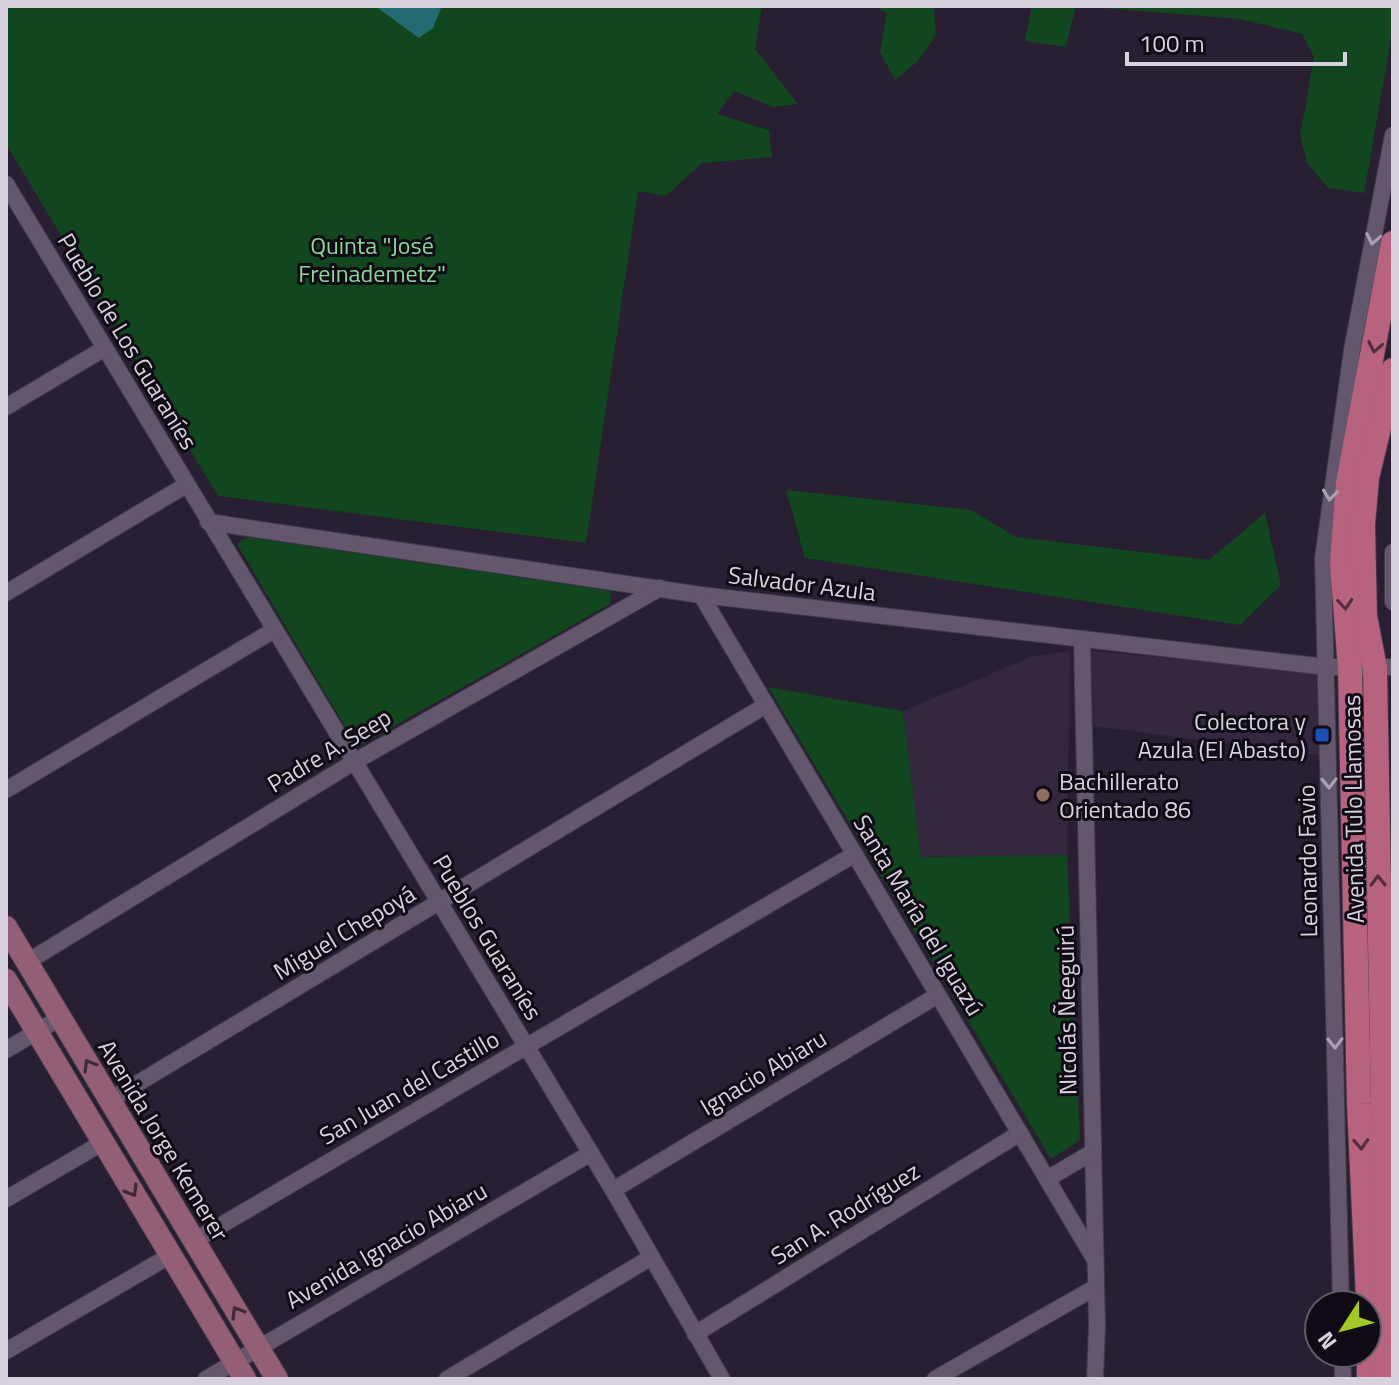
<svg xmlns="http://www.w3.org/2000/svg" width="1399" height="1385" font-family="'Titillium Web',sans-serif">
  <rect width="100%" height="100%" fill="#291f32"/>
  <g fill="#34273f">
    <path d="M1070 651 1067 855 921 857 903 711 1031 657Z"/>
    <path d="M1091 651 1319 672 1321 756 1094 726Z"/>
  </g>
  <g fill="#11461e">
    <path d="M6 6H762L755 49 798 104 773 107 734 91 717 114 769 130 772 157 702 163 666 196 638 191 586 543 218 496 6 144Z"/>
    <path d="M874 6H934L936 35 918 61 895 80 880 52 887 13Z"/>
    <path d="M1032 6H1076L1066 47 1025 41Z"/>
    <path d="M1077 6H1393V28L1364 193 1328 188 1307 163 1300 136 1314 57 1302 34 1240 19Z"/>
    <path d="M786 490 971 510 1016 537 1209 560 1265 513 1281 585 1240 625 805 558Z"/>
    <path d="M247 537 611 591 610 604 357 747 237 544Z"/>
    <path d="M768 687 903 711 921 857 1067 855 1080 1140 1051 1159Z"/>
  </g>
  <path fill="#216b71" d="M375 6H442L433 28 419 38Z"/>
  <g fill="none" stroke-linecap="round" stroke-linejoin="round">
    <defs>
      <g id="minor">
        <path d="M6 184 613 1190 722 1379"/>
        <path d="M6 407 105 348"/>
        <path d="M208 522 701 595 1326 667H1393"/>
        <path d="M1393 552V602"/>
        <path d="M6 593 186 485"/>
        <path d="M701 595 1095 1260"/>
        <path d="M1082 641 1097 1326 1095 1379"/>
        <path d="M6 790 274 630"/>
        <path d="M27 962 354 762 660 588"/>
        <path d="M6 1050 60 1018"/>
        <path d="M110 1100 766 705"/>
        <path d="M1047 1179 1093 1152"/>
        <path d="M613 1190 938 995"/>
        <path d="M6 1199 102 1143"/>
        <path d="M194 1241 855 854"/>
        <path d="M1341 1305 1323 558 1352 350 1393 135"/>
        <path d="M695 1334 1020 1133"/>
        <path d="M6 1351 171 1255"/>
        <path d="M1342 1353 1343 1379"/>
        <path d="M206 1379 591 1153"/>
        <path d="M447 1379 650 1258"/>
        <path d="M935 1379 1096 1287"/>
      </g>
      <g id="major">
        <path d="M6 927 277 1379"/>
        <path d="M6 980 245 1379"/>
      </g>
      <g id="highway">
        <path d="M1369 1379 1368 1299 1359 1104 1350 669 1342 563 1348 483 1393 243"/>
        <path d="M1388 1379 1375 668 1365 616 1363 525 1367 478 1393 370"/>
      </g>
    </defs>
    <use href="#minor" stroke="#423949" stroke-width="18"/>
    <use href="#major" stroke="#423949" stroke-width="24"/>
    <use href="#highway" stroke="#423949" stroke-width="26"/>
    <use href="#minor" stroke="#62576c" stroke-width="16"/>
    <use href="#major" stroke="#955e77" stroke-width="22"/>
    <use href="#highway" stroke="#b7627e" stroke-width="24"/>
  </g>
  <defs><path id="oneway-chevron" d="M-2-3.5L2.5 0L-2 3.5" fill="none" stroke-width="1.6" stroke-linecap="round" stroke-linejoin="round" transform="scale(2)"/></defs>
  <g stroke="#a9a1b1">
    <use href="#oneway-chevron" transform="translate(1373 239) rotate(101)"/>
    <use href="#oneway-chevron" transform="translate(1330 495) rotate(97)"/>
    <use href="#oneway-chevron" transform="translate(1329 783) rotate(89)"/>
    <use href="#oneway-chevron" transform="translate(1335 1043) rotate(89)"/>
  </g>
  <g stroke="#532e3e">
    <use href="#oneway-chevron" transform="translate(1375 347) rotate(101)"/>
    <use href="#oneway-chevron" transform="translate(1345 604) rotate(86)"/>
    <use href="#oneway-chevron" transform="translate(1378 881) rotate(-91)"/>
    <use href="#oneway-chevron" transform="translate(1361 1144) rotate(87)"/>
  </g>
  <g stroke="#3f2837">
    <use href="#oneway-chevron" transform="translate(89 1065) rotate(-121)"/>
    <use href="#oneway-chevron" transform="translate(132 1191) rotate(59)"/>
    <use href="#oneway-chevron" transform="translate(237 1312) rotate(-121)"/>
  </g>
  <rect fill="#1a4fb4" stroke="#100b14" stroke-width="3" x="1314" y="727" width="16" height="16" rx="4"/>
  <circle fill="#8d6e63" stroke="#100b14" stroke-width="3" cx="1043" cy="795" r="8"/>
  <g text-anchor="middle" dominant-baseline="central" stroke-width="6" stroke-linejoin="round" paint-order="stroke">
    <g font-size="24" fill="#8bd795" stroke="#100b14">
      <text x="372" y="245">Quinta "José<tspan x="372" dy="28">Freinademetz"</tspan></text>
    </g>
    <g font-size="24" fill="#d8d2df" stroke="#100b14">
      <text transform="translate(128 341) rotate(59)">Pueblo de Los Guaraníes</text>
      <text transform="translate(802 583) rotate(7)">Salvador Azula</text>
      <text transform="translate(329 750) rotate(-31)">Padre A. Seep</text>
      <text transform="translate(1353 809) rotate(-91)">Avenida Tulo Llamosas</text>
      <text transform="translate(1307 861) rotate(-91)">Leonardo Favio</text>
      <text transform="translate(919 915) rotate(59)">Santa María del Iguazú</text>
      <text transform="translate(344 932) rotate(-31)">Miguel Chepoyá</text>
      <text transform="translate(488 937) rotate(59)">Pueblos Guaraníes</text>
      <text transform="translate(1066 1010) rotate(-91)">Nicolás Ñeeguirú</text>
      <text transform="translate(763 1072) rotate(-31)">Ignacio Abiaru</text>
      <text transform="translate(409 1087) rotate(-30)">San Juan del Castillo</text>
      <text transform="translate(164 1140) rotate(59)">Avenida Jorge Kemerer</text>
      <text transform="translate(845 1213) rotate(-32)">San A. Rodríguez</text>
      <text transform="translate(386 1245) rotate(-30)">Avenida Ignacio Abiaru</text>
    </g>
    <g font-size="24" fill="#d8d2df" stroke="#100b14" text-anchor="end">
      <text x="1306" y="721">Colectora y<tspan x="1306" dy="28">Azula (El Abasto)</tspan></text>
      <text x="1059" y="781" text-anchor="start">Bachillerato<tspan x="1059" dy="28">Orientado 86</tspan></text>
    </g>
  </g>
  <rect width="1399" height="1385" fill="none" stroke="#d8d2df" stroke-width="16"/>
  <g transform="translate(1343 1329) rotate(234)"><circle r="38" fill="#100b14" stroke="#605b65" stroke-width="2"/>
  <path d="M0-6L14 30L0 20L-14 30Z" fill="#a3c926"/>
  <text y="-12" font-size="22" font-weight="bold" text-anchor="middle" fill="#d8d2df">N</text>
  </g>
  <path d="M1127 52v12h218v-12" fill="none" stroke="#d8d2df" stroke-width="4"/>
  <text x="1139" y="52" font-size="24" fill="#d8d2df" stroke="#100b14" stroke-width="6" paint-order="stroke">100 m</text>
</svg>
